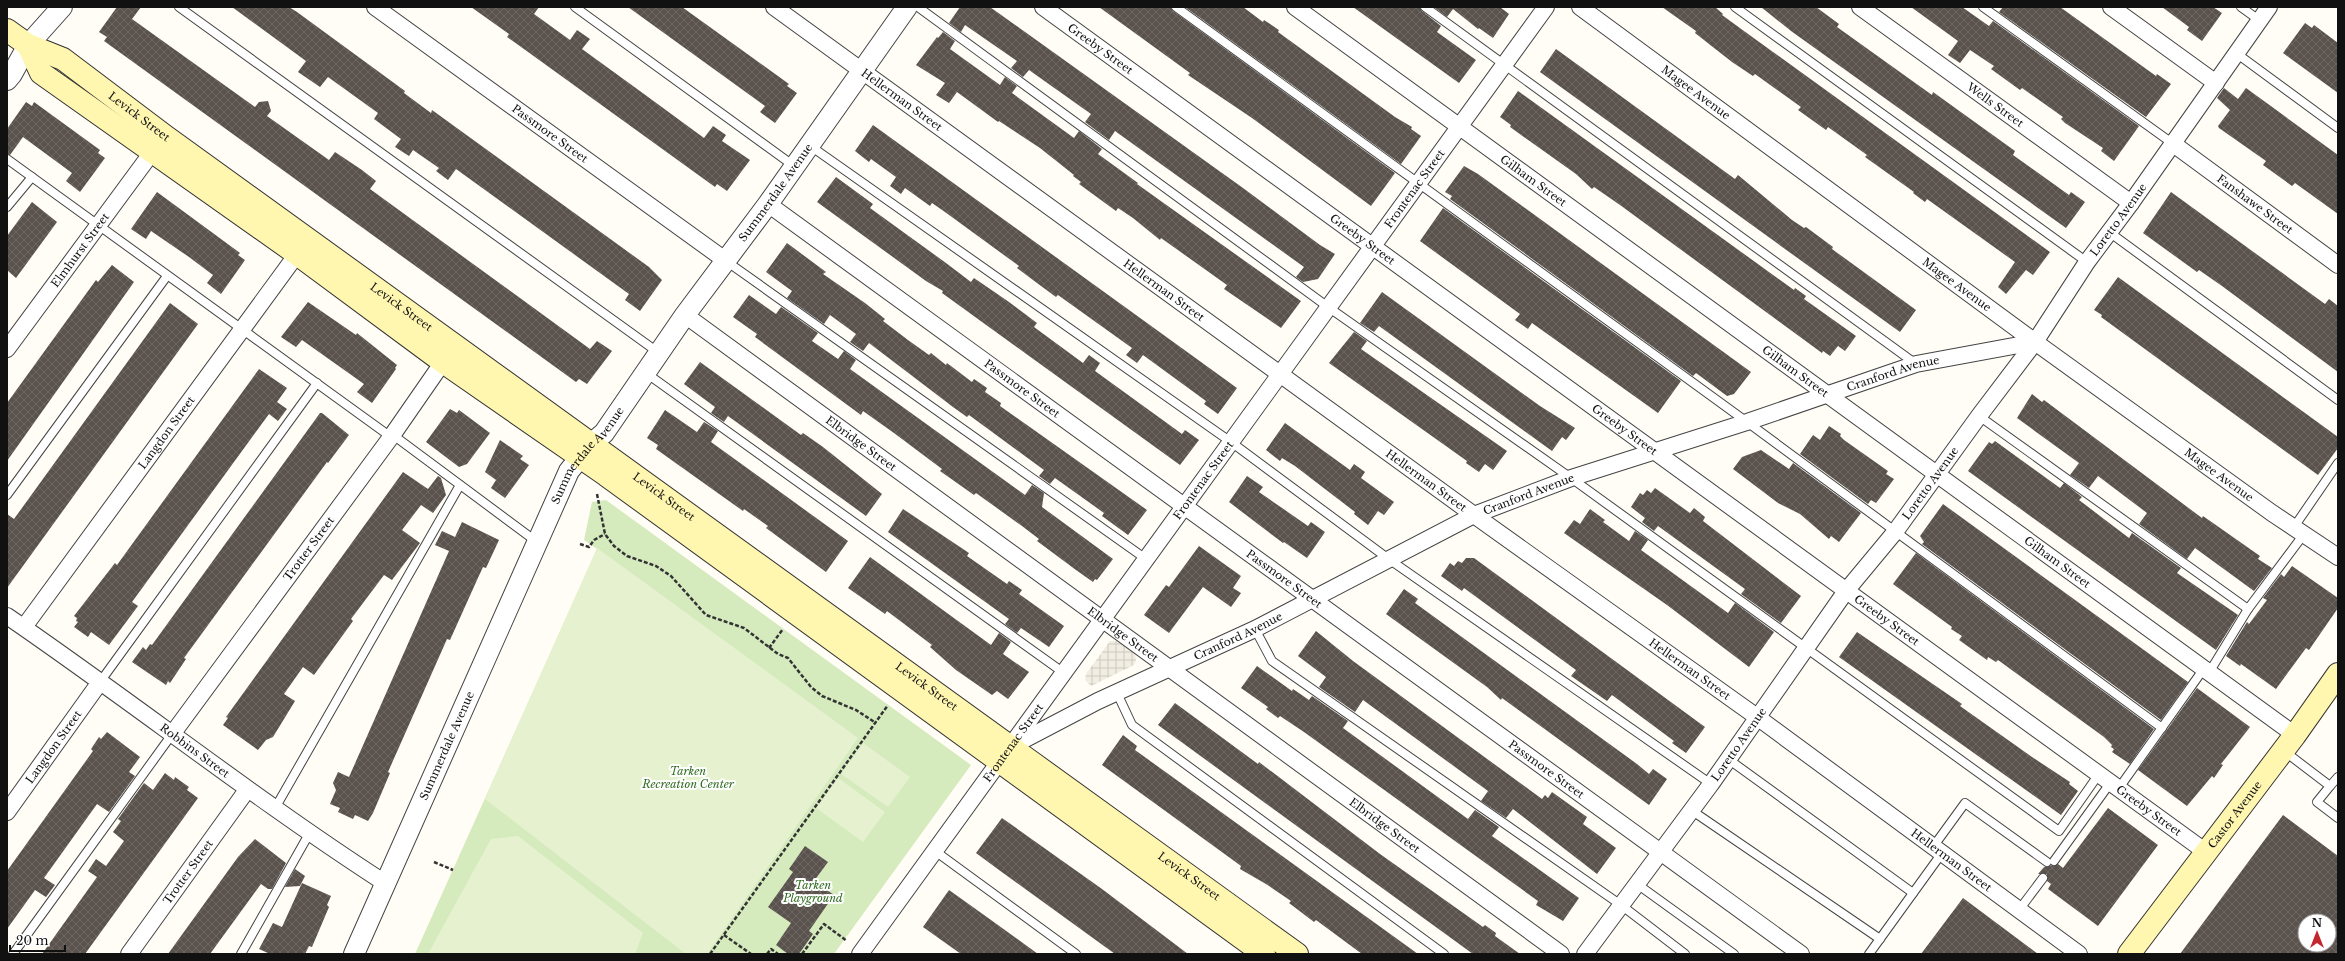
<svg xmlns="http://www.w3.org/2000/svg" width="2345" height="961" font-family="'Libre Baskerville',serif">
  <defs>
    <pattern id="plaza-grid" width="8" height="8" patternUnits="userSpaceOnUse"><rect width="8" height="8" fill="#f1ede2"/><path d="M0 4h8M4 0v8" fill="none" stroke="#cecac1"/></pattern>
    <pattern id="building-cross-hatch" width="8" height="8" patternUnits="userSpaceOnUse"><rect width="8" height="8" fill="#5a524d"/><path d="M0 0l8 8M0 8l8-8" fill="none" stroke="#6d6662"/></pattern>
  </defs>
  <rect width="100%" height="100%" fill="#fffdf5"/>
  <path fill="#d5ebbd" d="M606 500 971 765 834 954H415L597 549 584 540 592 502Z"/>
  <g fill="#e6f2cf">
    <path d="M597 548 858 738 707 954H686L485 799Z"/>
    <path d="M863 743 910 777 888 807 841 774Z"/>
    <path d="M838 778 885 812 863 842 816 808Z"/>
    <path d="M518 836 643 933 635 954H428L491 839Z"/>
  </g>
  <path fill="url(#plaza-grid)" d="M1110 641H1118L1135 652 1136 661 1134 665 1091 686 1085 680 1086 674Z"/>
  <g fill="url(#building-cross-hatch)" fill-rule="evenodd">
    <path d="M117 7H141L132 19 255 107 259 102 268 101 271 111 267 116 329 160 335 152 362 170 376 181 370 189 590 349 597 341 612 351 587 384 579 379 576 382 104 41 107 37 99 32Z"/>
    <path d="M232 7H289L297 12 405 91 404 93 431 113 432 110 649 267 662 280 640 311 625 300 629 294 456 169 448 180 436 171 439 168 413 150 409 156 395 147 401 139 374 119 378 113 328 77 320 87 298 72 306 61Z"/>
    <path d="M471 7H539L534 14 570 40 577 30 590 39 582 49 644 94 704 138 713 126 726 135 722 141 750 160 727 191 717 184 715 187 517 44 507 37 509 34Z"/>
    <path d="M628 7H682L789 84 787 86 797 93 775 123 760 112 765 106Z"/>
    <path d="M960 7H990L1243 188 1320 245 1335 254 1318 279 1303 282 1296 277 1304 267 1115 131 1109 140 1085 122 1091 114 1029 70 1023 77 1011 68 1017 61 965 25 961 32 949 23Z"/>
    <path d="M1099 7H1171L1173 11 1395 173 1371 206 1252 118 1188 75 1190 73Z"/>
    <path d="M1185 7H1243L1263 22 1264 20 1279 30 1278 32 1395 117 1412 127 1411 129 1421 136 1401 164Z"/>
    <path d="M1353 7H1420L1422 11 1441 26 1437 32 1476 60 1459 83Z"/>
    <path d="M1434 7H1500L1509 14 1493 38 1479 28 1478 29 1453 9 1447 17Z"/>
    <path d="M1662 7H1715L1723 14 1722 15 1755 39 2050 252 2033 275 2026 270 2006 294 1998 287 2015 262 1927 199 1925 202 1913 193 1914 192 1865 157 1867 155 1828 127 1826 130 1798 110 1801 107 1755 74 1753 76 1732 62 1695 33 1696 31Z"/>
    <path d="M1761 7H1816L1839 24 1837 27 1932 95 1933 92 2015 151 2013 155 2069 195 2071 192 2085 202 2066 228 1791 31Z"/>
    <path d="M1911 7H1962L1989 26 1993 21 2139 126 2114 161 2101 151 2103 148 2065 123 2061 119 2063 117 2022 88 2020 90 1991 69 1994 66 1970 50 1960 63 1948 55 1958 41Z"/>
    <path d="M2003 7H2060L2156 76 2157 74 2171 84 2146 117 1999 12Z"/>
    <path d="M2162 7H2213L2222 13 2202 41 2187 30 2189 27Z"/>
    <path d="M2305 23 2312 28 2314 25 2338 43V93L2283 53Z"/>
    <path d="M943 32 955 41 950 49 1000 85 1005 77 1017 86 1012 93 1074 138 1079 131 1102 149 1098 154 1138 183 1137 184 1301 301 1281 328 1224 289 1227 285 1161 238 1160 240 1133 218 1118 208 1116 211 1079 184 1081 182 1073 176 1074 175 1040 148 999 121 998 122 957 92 949 103 936 95 945 83 916 65 937 37 938 38Z"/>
    <path d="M1556 49 1735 179 1738 175 1792 220 1804 228 1806 227 1833 247 1832 249 1916 310 1900 332 1540 72Z"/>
    <path d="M2224 88 2238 99 2246 88 2338 155V214L2295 183 2292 186 2263 165 2266 161 2219 128 2218 126 2230 110 2217 98Z"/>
    <path d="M1518 91 1794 290 1795 288 1806 296 1804 299 1856 336 1845 351 1838 346 1830 356 1823 351 1822 353 1620 205 1594 187 1592 189 1576 174 1510 127 1511 125 1500 117Z"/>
    <path d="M26 102 32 106 34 102 100 150 98 153 105 158 80 192 66 181 72 173 23 137 10 155 7 154V129Z"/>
    <path d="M873 125 1237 388 1218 414 1204 404 1206 401 1143 355 1137 363 1126 355 1132 348 1058 295 1056 297 1041 286 1017 268 1019 266 945 212 932 203 930 206 905 188 901 194 890 186 896 177 871 159 869 162 855 151Z"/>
    <path d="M1464 166 1478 174 1751 372 1734 394 1727 396 1696 373 1693 376 1450 199 1452 196 1445 192Z"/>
    <path d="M836 177 873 204 870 208 946 263 971 282 974 278 1009 302 1037 323 1034 327 1083 363 1089 355 1100 363 1095 371 1182 434 1185 430 1199 440 1180 465 942 293 943 291 926 281 817 202Z"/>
    <path d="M157 192 240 253 238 255 245 260 221 294 207 283 213 275 189 257 151 231 146 239 131 229Z"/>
    <path d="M2171 192 2325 304 2329 299 2338 306V372L2222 286 2199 270 2197 272 2143 233Z"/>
    <path d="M32 202 57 222 16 278 7 270V236Z"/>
    <path d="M1443 208 1681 381 1658 413 1532 323 1528 329 1515 320 1520 314 1420 241Z"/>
    <path d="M787 243 826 272 823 274 865 303 885 319 883 321 908 340 929 355 931 353 946 365 947 363 972 382 974 379 987 388 985 392 1001 403 1000 406 1147 510 1128 535 1102 516 1104 513 1055 478 1050 484 1039 476 1044 470 969 415 967 417 953 407 869 343 863 351 850 342 856 334 830 315 824 324 787 298 792 291 766 272Z"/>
    <path d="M112 265 134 282 7 461V403L96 280 98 282Z"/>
    <path d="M2118 277 2338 437V448L2318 475 2101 317 2102 315 2094 310Z"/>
    <path d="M1382 292 1540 406 1575 428 1566 440 1562 437 1552 451 1379 326 1374 332 1360 323Z"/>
    <path d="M749 295 776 314 781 307 818 333 812 341 838 359 844 351 856 360 850 369 1025 495 1032 485 1044 493 1042 507 1113 559 1097 580 1095 579 1093 582 1076 570 1037 541 1039 539 1022 526 976 493 974 495 940 471 942 469 894 433 863 411 861 415 755 337 757 334 733 317Z"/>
    <path d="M308 302 356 335 357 333 397 365 395 368 396 369 372 403 357 392 364 384 302 340 296 347 281 337Z"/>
    <path d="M170 303 198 324 7 588V514L14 519Z"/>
    <path d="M1354 332 1367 341 1361 349 1507 451 1493 470 1485 464 1479 472 1466 463 1467 461 1329 363Z"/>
    <path d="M700 362 801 435 803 433 823 447 882 494 866 516 728 416 724 422 711 413 715 407 684 384Z"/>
    <path d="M259 369 287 388 277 402 287 409 278 421 269 414 132 602 138 606 109 645 91 632 88 637 74 627 78 622 76 621 77 618 74 616 115 563 117 565Z"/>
    <path d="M2032 394 2042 402 2044 400 2202 518 2203 516 2260 556 2258 559 2272 568 2254 591 2195 548 2187 559 2139 524 2147 513 2098 476 2089 488 2070 475 2079 463 2017 418Z"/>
    <path d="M450 409 457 413 459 410 490 433 467 464 459 467 426 442Z"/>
    <path d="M665 410 697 432 704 422 718 431 711 442 848 541 826 572 766 528 768 526 744 509 743 511 656 449 658 445 647 438Z"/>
    <path d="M320 413H322L349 435 328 463 327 462 184 658 186 659 170 683 168 681 166 685 132 662 143 647 146 650 150 644 152 645Z"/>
    <path d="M1285 423 1350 470 1354 464 1365 472 1361 478 1394 502 1384 515 1378 511 1368 525 1354 514 1355 512 1295 466 1282 458 1280 461 1266 450Z"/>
    <path d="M1829 426 1841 434 1840 436 1844 440 1888 471 1886 474 1894 479 1876 503 1871 500 1868 504 1800 454 1813 435 1820 440Z"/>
    <path d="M500 440 523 456 520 459 529 465 505 498 491 488 496 480 485 472Z"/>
    <path d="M1995 441 2060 488 2064 483 2082 497 2079 500 2129 538 2132 533 2181 568 2177 573 2238 615 2216 650 1968 471 1989 442 1992 444Z"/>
    <path d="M1761 450 1789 469 1793 463 1861 513 1839 542 1831 536 1829 539 1800 514 1778 503 1733 469 1742 457Z"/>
    <path d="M403 472 428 489 438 476 441 478 446 495 433 513 421 505 402 530 420 543 392 580 384 575 351 619 353 621 314 675 303 667 284 694 295 701 273 737 266 740 258 750 223 725 228 718 226 717Z"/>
    <path d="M1247 476 1263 487 1259 492 1308 526 1311 522 1325 532 1307 558 1284 542 1283 543 1229 502Z"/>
    <path d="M1655 488 1690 513 1694 508 1705 517 1703 521 1801 596 1781 623 1741 594 1745 589 1658 526 1654 531 1642 522 1645 518 1631 507 1640 493 1643 495 1647 490 1651 493Z"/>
    <path d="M1943 504 2188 682 2161 720 1922 544 1924 542 1920 536Z"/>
    <path d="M903 509 969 553 967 556 1007 584 1009 581 1022 590 1019 594 1064 626 1049 647 1021 628 1017 633 1005 624 1009 619 888 532Z"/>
    <path d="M1590 509 1605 520 1603 522 1629 541 1635 531 1648 540 1641 550 1728 613 1735 603 1774 632 1749 667 1667 605 1564 533 1574 520 1580 524Z"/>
    <path d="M462 522 499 540 486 568 483 567 477 580 450 640 447 639 388 772 390 773 373 813 368 821 355 815 353 819 338 812 340 808 330 804 336 790 333 783 338 772 349 777 449 551 435 545 442 531 455 537Z"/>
    <path d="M1199 546 1241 576 1233 588 1241 593 1231 607 1203 587 1169 633 1144 615 1166 585 1169 587Z"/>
    <path d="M1916 553 2154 729 2130 764 2112 752 2114 749 2111 747 2112 745 2104 737 1998 660 1996 662 1988 657 1987 660 1959 640 1962 636 1951 629 1952 627 1893 584Z"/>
    <path d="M870 557 991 645 999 633 1011 642 1003 654 1029 672 1008 699 997 691 992 695 956 670 930 647 932 645 887 611 885 614 848 588Z"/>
    <path d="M1466 558H1474L1705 727 1686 753 1672 743 1674 741 1612 695 1607 701 1571 676 1576 670 1464 588 1462 591 1441 576 1450 563 1454 566 1458 561 1462 563Z"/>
    <path d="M2292 566 2338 598V608L2309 650 2306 648 2276 689 2241 664 2240 666 2226 656 2247 622 2249 624 2267 600 2263 598 2281 574 2284 577Z"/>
    <path d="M1404 589 1418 599 1415 603 1637 764 1649 774 1653 769 1667 779 1649 805 1502 698 1501 700 1487 687 1386 614Z"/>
    <path d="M1316 631 1353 661 1542 799 1545 795 1548 798 1552 792 1587 817 1583 824 1616 848 1597 874 1513 809 1506 818 1481 801 1488 791 1363 700 1355 712 1319 687 1326 677 1298 656Z"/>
    <path d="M1857 632 1962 704 1960 706 2032 757 2070 782 2069 784 2078 791 2061 815 1839 657Z"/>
    <path d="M1257 666 1292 691 1293 689 1309 700 1312 696 1348 721 1343 728 1468 819 1475 810 1499 827 1492 836 1579 898 1563 921 1536 905 1538 901 1304 732 1280 716 1278 718 1266 709 1268 707 1241 688Z"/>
    <path d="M2197 688 2250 727 2221 764 2223 765 2214 778 2212 776 2187 806 2138 770Z"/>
    <path d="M1175 703 1258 764 1259 762 1380 854 1483 927 1485 925 1496 933 1495 936 1520 954H1473L1305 832 1158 725Z"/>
    <path d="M107 732 140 757 129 772 135 776 109 812 97 804 44 878 55 885 46 897 35 890 7 929V871L93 751 91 749 99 737 101 739Z"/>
    <path d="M1123 735 1137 746 1135 750 1418 954H1362L1316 920 1314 922 1289 903 1291 901 1266 884 1240 869 1241 866 1237 863 1102 765Z"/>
    <path d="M165 773 174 780 175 777 189 787 187 790 198 798 85 954H42L97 877 88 871 96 859 106 866 124 841 113 832 121 821 118 819 144 783 153 790Z"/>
    <path d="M2108 808 2158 845 2098 926 2048 889 2051 884 2047 881V874H2038L2044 867 2058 864 2063 868Z"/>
    <path d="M2283 815 2338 856V954H2180ZM2305 921H2329V945H2305Z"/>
    <path d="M1002 818 1102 889 1188 954H1115L999 870 976 853Z"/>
    <path d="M255 839 286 863 272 889H268L261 884 210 954H168L238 857Z"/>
    <path d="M805 846 828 862 814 881 834 895 809 931 813 934 799 954H788L776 945 791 923 768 907 793 872 789 869Z"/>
    <path d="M295 869 305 876 300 886 285 887Z"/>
    <path d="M302 883 331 896 327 905 329 907 312 947 309 946 305 954H270L259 949 273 923 282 927Z"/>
    <path d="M949 890 991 920 1038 954H961L923 927Z"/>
    <path d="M1963 898 2038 954H1921Z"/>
  </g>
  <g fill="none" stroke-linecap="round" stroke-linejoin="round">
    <defs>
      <g id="service">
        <path d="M179 7 659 353"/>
        <path d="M575 7 794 166"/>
        <path d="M918 7 1328 307 1571 478 2059 831 2099 774"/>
        <path d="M1176 7 1747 422 2162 728"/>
        <path d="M1425 7 1916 364"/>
        <path d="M1735 7 2087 262"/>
        <path d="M1983 7 2172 143"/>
        <path d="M2241 7 2259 20"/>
        <path d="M2236 53 2338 128"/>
        <path d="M809 145 1231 442 1390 560 1711 784"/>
        <path d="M7 159 391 437"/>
        <path d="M7 207 32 177"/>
        <path d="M2109 232 2338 400"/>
        <path d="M726 261 1146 559"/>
        <path d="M646 373 1064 673"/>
        <path d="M1979 416 2248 609"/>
        <path d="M393 435 537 542"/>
        <path d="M7 495 167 276"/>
        <path d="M2294 527 2338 463"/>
        <path d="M1255 629 1272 661 1621 905 1685 954"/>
        <path d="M2210 671 2248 609 2304 534"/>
        <path d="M100 682 317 383"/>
        <path d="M1117 693 1132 725 1444 954"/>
        <path d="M2284 751 2330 786 2338 777"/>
        <path d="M1728 759 1913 893"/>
        <path d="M2330 786 2317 802 2338 818"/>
        <path d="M2119 788 2205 667"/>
        <path d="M274 810 460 485"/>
        <path d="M1691 810 1880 939"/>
        <path d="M1933 847 1965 803 2047 862"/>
        <path d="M935 851 1076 954"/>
        <path d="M2054 861 2111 782"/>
        <path d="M1637 884 1734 954"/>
        <path d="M2019 910 2043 878"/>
        <path d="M13 954 173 733"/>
        <path d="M241 954 309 834"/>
        <path d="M1869 954 1942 853"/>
      </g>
      <g id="minor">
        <path id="s1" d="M375 7 725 260"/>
        <path id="s2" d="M774 7 1474 515 1757 717 2079 954"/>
        <path id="s3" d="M1043 7 2206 852"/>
        <path id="s4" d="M1295 7 2295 735"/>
        <path id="s5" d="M1580 7 2035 342 2272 513 2338 557"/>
        <path id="s6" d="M1860 7 2131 203"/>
        <path d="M2111 7 2216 83"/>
        <path id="s7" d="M2172 143 2338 265"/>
        <path id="s8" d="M768 204 1801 954"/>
        <path id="s9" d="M685 315 1561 954"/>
        <path id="s10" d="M7 349 153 151"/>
        <path id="s11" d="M7 616C134 703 255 799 385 883"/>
        <path id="s12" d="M24 627 303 246"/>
        <path id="s13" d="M173 733 391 437 443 362"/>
        <path id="s14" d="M1014 745 1098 701 1255 629 1474 515 1571 478 1747 422 1916 364 2035 342"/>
        <path id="s15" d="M7 812 100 682"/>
        <path id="s16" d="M129 954 247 790"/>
        <path id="s17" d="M860 954 1546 7"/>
        <path id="s18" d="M1585 954 1711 784 1846 591 1895 532 1979 416 2035 342 2087 262 2131 203 2269 7"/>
      </g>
      <g id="tertiary">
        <path d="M7 80 12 74 28 45 62 7"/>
        <path id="s19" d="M354 954 569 471 592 443 604 433 685 315 768 204 907 7"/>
      </g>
      <g id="secondary">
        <path id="s20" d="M7 30 28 45 63 59 165 136 1297 954"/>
        <path d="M28 45 41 73 297 254 443 362 606 475 1264 954"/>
        <path id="s21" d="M2129 954 2295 735 2338 674"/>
      </g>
    </defs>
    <use href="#service" stroke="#444" stroke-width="10"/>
    <use href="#minor" stroke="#444" stroke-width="18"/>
    <use href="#tertiary" stroke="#444" stroke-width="22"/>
    <use href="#secondary" stroke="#333" stroke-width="24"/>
    <g stroke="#333" stroke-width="2.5" stroke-dasharray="4 2" stroke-linecap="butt">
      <path d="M597 494 605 534 614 546 627 556 656 566 671 576 706 615 744 628 778 654 788 658 811 687 822 696 856 710 876 723"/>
      <path d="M580 544 589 547 594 540 605 534"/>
      <path d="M769 648 783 629"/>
      <path d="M434 862 453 870"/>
      <path d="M724 935 751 954"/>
      <path d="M710 954 888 705"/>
      <path d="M767 954 771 949 778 954"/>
      <path d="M802 954 824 924 847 941"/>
    </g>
    <use href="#service" stroke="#fff" stroke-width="8"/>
    <use href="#minor" stroke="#fff" stroke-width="16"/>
    <use href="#tertiary" stroke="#fff" stroke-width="20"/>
    <use href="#secondary" stroke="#fff6b0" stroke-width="22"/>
  </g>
  <g text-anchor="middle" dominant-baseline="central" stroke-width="4" stroke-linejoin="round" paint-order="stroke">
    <g font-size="11" fill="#111" stroke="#fff">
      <text stroke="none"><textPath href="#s3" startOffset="71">Greeby Street</textPath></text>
      <text stroke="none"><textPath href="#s5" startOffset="144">Magee Avenue</textPath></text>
      <text stroke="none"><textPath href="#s2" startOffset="158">Hellerman Street</textPath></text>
      <text stroke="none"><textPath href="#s6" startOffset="167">Wells Street</textPath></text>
      <text stroke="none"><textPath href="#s20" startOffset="159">Levick Street</textPath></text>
      <text stroke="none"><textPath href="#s1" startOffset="216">Passmore Street</textPath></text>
      <text stroke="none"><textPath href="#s4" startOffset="295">Gilham Street</textPath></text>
      <text stroke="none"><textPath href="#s17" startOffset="945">Frontenac Street</textPath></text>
      <text stroke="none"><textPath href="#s19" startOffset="876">Summerdale Avenue</textPath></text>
      <text stroke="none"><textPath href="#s7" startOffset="103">Fanshawe Street</textPath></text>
      <text stroke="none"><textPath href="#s18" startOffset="908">Loretto Avenue</textPath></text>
      <text stroke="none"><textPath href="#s3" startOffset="395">Greeby Street</textPath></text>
      <text stroke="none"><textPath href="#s10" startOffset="123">Elmhurst Street</textPath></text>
      <text stroke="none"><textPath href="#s5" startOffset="468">Magee Avenue</textPath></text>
      <text stroke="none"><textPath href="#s2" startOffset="482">Hellerman Street</textPath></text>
      <text stroke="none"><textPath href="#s20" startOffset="483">Levick Street</textPath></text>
      <text stroke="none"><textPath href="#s4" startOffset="619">Gilham Street</textPath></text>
      <text stroke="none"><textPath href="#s14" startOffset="957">Cranford Avenue</textPath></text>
      <text stroke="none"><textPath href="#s8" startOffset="314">Passmore Street</textPath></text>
      <text stroke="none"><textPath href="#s3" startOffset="719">Greeby Street</textPath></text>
      <text stroke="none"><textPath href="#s12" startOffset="241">Langdon Street</textPath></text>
      <text stroke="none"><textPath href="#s9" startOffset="218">Elbridge Street</textPath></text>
      <text stroke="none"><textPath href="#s19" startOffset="552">Summerdale Avenue</textPath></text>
      <text stroke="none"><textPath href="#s5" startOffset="792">Magee Avenue</textPath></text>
      <text stroke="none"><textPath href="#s2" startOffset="806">Hellerman Street</textPath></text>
      <text stroke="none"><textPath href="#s17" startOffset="585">Frontenac Street</textPath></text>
      <text stroke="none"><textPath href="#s18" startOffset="584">Loretto Avenue</textPath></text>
      <text stroke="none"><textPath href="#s14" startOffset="573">Cranford Avenue</textPath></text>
      <text stroke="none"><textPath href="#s20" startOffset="807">Levick Street</textPath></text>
      <text stroke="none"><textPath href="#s13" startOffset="229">Trotter Street</textPath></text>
      <text stroke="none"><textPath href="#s4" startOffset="943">Gilham Street</textPath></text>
      <text stroke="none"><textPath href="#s8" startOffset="638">Passmore Street</textPath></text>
      <text stroke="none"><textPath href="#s3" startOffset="1043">Greeby Street</textPath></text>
      <text stroke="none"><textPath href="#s9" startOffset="542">Elbridge Street</textPath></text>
      <text stroke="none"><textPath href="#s14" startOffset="249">Cranford Avenue</textPath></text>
      <text stroke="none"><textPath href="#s2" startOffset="1130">Hellerman Street</textPath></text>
      <text stroke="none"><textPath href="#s20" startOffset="1131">Levick Street</textPath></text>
      <text stroke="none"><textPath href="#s17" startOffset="261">Frontenac Street</textPath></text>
      <text stroke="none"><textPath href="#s18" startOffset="260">Loretto Avenue</textPath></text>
      <text stroke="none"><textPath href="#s19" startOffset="228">Summerdale Avenue</textPath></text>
      <text stroke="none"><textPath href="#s15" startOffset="80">Langdon Street</textPath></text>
      <text stroke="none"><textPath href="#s11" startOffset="231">Robbins Street</textPath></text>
      <text stroke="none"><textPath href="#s8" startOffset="962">Passmore Street</textPath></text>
      <text stroke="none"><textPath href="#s3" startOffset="1367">Greeby Street</textPath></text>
      <text stroke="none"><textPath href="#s21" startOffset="175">Castor Avenue</textPath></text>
      <text stroke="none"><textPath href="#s9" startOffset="866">Elbridge Street</textPath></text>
      <text stroke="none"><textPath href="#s2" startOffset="1454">Hellerman Street</textPath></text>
      <text stroke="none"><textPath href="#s16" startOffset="101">Trotter Street</textPath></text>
      <text stroke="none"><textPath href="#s20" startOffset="1455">Levick Street</textPath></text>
    </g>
    <g font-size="11" font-style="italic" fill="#2f6b1f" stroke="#fff">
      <text x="688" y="771">Tarken<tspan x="688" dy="13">Recreation Center</tspan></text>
      <text x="813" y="885">Tarken<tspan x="813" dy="13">Playground</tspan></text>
    </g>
  </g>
  <rect width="2345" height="961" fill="none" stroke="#111111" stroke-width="16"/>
  <g transform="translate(2317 933)"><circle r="19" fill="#ffffff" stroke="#a0a0a0"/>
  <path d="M0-3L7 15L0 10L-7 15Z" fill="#c4262e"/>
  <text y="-6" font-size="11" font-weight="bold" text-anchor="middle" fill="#111111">N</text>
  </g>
  <path d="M10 945v6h55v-6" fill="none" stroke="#111111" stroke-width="2"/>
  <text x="16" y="945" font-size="12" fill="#111111" stroke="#ffffff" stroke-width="3" paint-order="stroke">20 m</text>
</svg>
